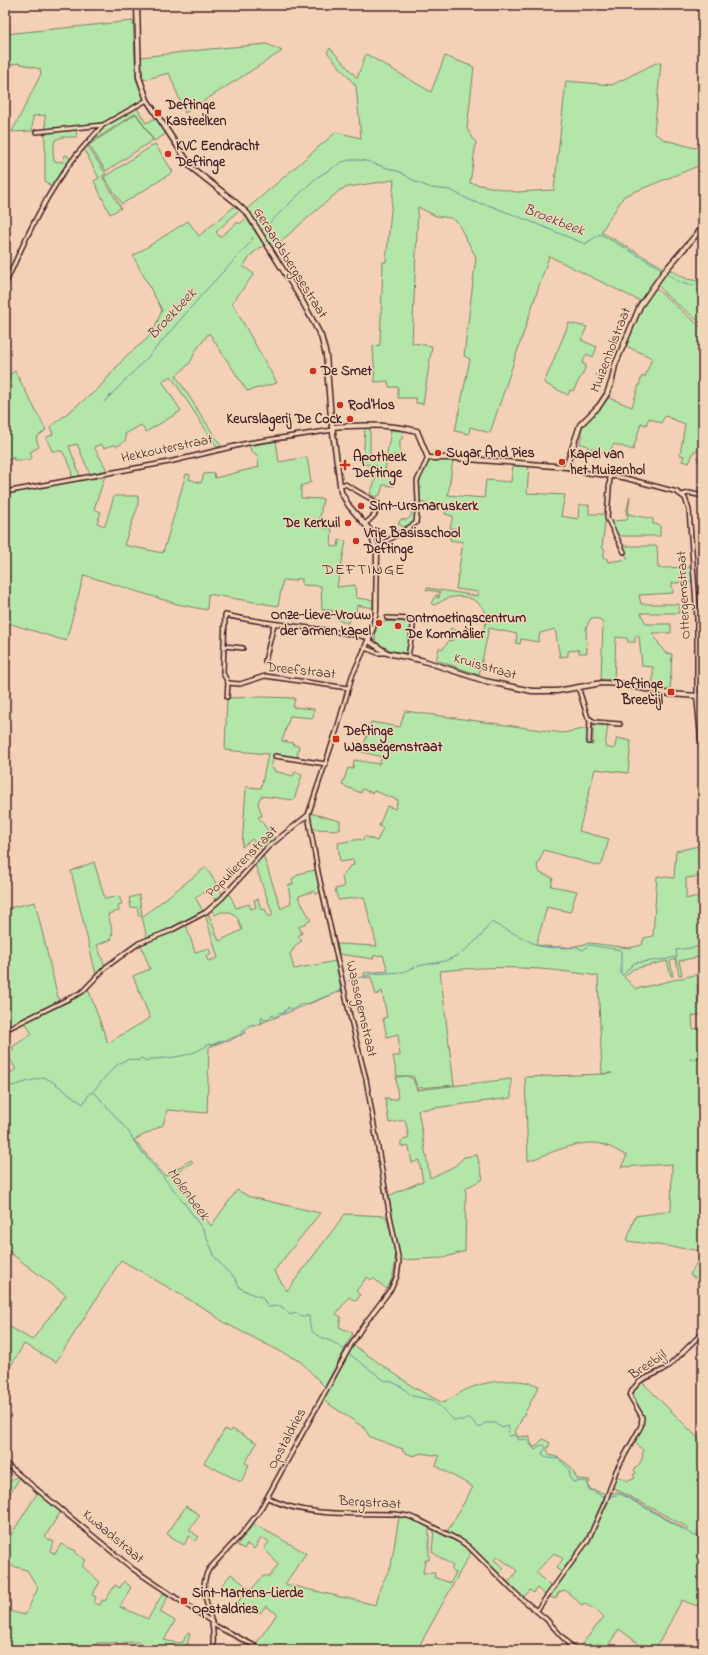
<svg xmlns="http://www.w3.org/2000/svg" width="708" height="1655" font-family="'Indie Flower',sans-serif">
  <rect width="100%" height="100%" fill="#f4d0b7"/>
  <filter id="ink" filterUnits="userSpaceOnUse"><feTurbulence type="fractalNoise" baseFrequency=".025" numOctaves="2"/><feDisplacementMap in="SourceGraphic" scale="8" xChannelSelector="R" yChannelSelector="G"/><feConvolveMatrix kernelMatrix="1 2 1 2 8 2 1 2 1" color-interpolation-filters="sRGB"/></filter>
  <g filter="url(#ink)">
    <g fill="#b2e7a9" stroke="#7e836a">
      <path d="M133 21 136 79 144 99 142 101 103 124 46 130 45 115 33 116 32 131 12 132 41 74 40 69 18 63 5 66V34Z"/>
      <path d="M267 44 282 51 185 113 169 73 143 80 141 57 210 49Z"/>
      <path d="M330 48 357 78 366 54 431 92 445 56 474 67 467 129 476 143 470 183 516 192 554 190 566 81 612 85 656 63H661L654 133 665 140 695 148 703 144V164L624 196 601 232 664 268 640 301 549 256 490 433 470 427 469 434 455 431 470 359 464 356 476 257 457 222 451 218 436 216 418 207 412 343 432 346 423 404 416 403V398H398V387H389L388 381 375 382 373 346 380 345 383 262H386L394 180 348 187 340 190 273 248 247 209 336 132 361 138 356 86 327 52Z"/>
      <path d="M137 108 146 123 156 118 166 134 154 141 136 113 87 145 106 174 102 176 121 208 110 214 94 181 99 178 84 149 105 126Z"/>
      <path d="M136 114 153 140 106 171 89 145Z"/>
      <path d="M76 130 77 137H62L55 140 53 151 54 161 63 162 65 155 68 156 70 160 52 188 45 181V133Z"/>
      <path d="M155 144 173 172 122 204 104 177Z"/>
      <path d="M235 206 239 210 216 232 220 237 238 222 240 224 246 218 264 245 253 253 243 266 254 274 232 303 277 383 247 391 209 333 196 350 190 363 176 376 221 446 217 447 171 376 162 381 181 411 146 432 141 425 125 434 126 440 118 446 114 445 104 448 101 444 94 447 107 470 90 474 77 444 69 446 80 476 72 477 71 467 62 451H52L46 438 53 434 50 427 98 389 126 356 146 340 154 330 162 310 133 256 188 221 199 236Z"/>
      <path d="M669 269 687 279 703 282V325L665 294 657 284Z"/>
      <path d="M654 287 703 329V462L698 461 701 451H694L689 463 682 461 684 456 680 455 685 424 665 416 661 423 649 418 646 425 641 423 633 450 614 444 608 454 591 448 590 452 587 451 588 446 579 443 583 435 578 433 579 429 607 397 632 407 642 376 645 377 652 358 624 345 642 304Z"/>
      <path d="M569 323 587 327 581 340 597 347 593 357 587 354 582 363 586 365 584 371 573 391 570 390 568 395 544 383Z"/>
      <path d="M15 371 46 430 36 438 39 447 30 452 32 457 30 460H14L13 458 8 460V484H5V378Z"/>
      <path d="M365 428 370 429V458L386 459 391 430 403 431 402 439 400 440V456L393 455 392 460H387L385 471 397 473 394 486 383 485 380 495 375 497 370 494 375 481 377 466 363 464Z"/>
      <path d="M276 441 279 462 307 457 311 482 301 486V498L323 499 319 522 323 523V528L332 529 331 546 338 547 339 540 346 541 337 587 355 585 356 598 373 600V608L357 605 355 618 350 617 348 623C340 622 334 618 332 610H322L321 586 302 585V579H295V581L283 580 278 606 208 594 207 610 177 604 84 575 66 641 5 622V494L105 476 94 509 101 512 97 523 105 526 114 496H138V506L124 545 163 553 186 474 190 475 189 479 201 483 204 474 214 473 215 478 259 467 257 455 251 451 249 445Z"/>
      <path d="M453 459 448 495 484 498 486 480 511 482 513 464 529 465 527 493 565 495 561 516 578 519 579 505H589V514H606L602 548 605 549 603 558H607L608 562 628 559 621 546H657L658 568 691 567 692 582 672 583 673 593 639 595 641 604H679V613H641L646 624H671V633H652L665 653 672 654 670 691 653 688V667L642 666 639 636H635V642H628L627 638 616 637 614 680H601L603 623 599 619 591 618 586 628 587 653H579V650L568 651V656L560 657 555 629 540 633 538 642 521 639 520 644 516 643 517 634 489 628 479 675 436 660 439 648 443 649 449 640 452 641 455 634 450 633 449 631 451 628C467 637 492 637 485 611 477 598 463 594 448 598 443 600 438 604 433 605L431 603 436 595H438L437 598H439L440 592 426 590 427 588 478 596V592L456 589 463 542 450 540 451 532 458 533 459 529 450 528 453 516 445 514 447 508 419 502C418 490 417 466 431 461 437 458 446 459 453 459Z"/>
      <path d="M703 467V494L697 493Z"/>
      <path d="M630 496 628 514 653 519V524L660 525V536H616L609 523H613L612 521 627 520 628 515 626 514Z"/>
      <path d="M406 506 416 507 414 523 405 527 398 524 401 519 407 520 411 516 412 511 406 509Z"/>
      <path d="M379 622 399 621 410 624 412 628 407 653 392 651 375 642 376 625Z"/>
      <path d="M261 697 295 698 293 707 314 709 313 718 290 716 282 741 294 743 293 745 299 746 297 757 274 755 271 768 275 770 274 771 293 776 295 772 302 775 294 800 261 796 258 803 262 816 258 817 275 839 262 851 252 839 242 847 246 787 261 788 268 754 225 750 227 698Z"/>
      <path d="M405 711 563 733 589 728 591 745H593V723L608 724 605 747 614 749 617 738 631 741 628 773 595 769 579 831 609 839 602 864 599 866 544 850 537 866 540 873 553 878 551 886 577 891 570 912 547 907 536 945 566 948 590 943 629 948 642 945 644 938 653 936 657 876 674 878 676 851 703 845V876L686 878V899L697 896 699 904H703V956L679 961 682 975H679L676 959 670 961 673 976H671L667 961 633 969 624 977 636 989 703 973V984L697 985 698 1005H703V1014L692 1016 693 1029 703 1028V1057L690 1059 703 1058V1283L690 1275 703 1251 627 1241 635 1216 671 1211 672 1164 621 1167 627 1156C619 1152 610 1146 601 1144 577 1139 550 1154 528 1161L525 1077 602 1074 612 1073 602 1074 598 976C541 967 498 965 440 971L454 1085 418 1088 413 1076H397L393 1056H400L398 1034 387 1037 383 1018 387 1017 382 991 376 995 371 977 365 978 364 973 388 971 383 955 373 956 374 959 339 954 337 944 377 946 364 897 338 900 335 889 344 887 342 877 350 866 354 865 353 860 340 862 338 843 360 839 363 841 364 836 377 841 383 828 379 826 387 806 395 809 398 800 374 791 373 793 362 789 361 793 342 785 348 768 353 769 354 760 379 764 382 757 359 751 360 744 364 745 371 722 400 727Z"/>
      <path d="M310 813 340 821V830L313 829Z"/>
      <path d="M263 855 281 909 291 903 288 885 293 884 292 879 301 873 315 870 321 892 316 894 314 891 299 896V899L311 920 299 927 302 933 298 936 302 941 297 944 290 954 294 969 336 961 341 991 244 1030 245 1033 209 1047 207 1113 167 1110 163 1125 134 1140 165 1176 191 1160 193 1162 174 1174 211 1226 237 1190 250 1197 320 1213 274 1271 287 1291 345 1214 386 1216C393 1244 402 1262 387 1289L373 1278 371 1280 367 1277 356 1291 360 1295 356 1301 349 1297 336 1314 341 1317 339 1327 353 1333 325 1387 301 1362 225 1323 207 1310 121 1260 56 1362 24 1344 5 1375V1324L32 1340 66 1295 5 1249V1073L7 1075 16 1069 7 1055 14 1049 12 1047 32 1034 25 1022 74 999 88 989 108 1043 150 1018 133 976 150 969 141 945 186 925 195 952 209 948 211 954 206 956 208 961 218 958 205 914 208 913 219 941 242 930 238 919 231 912H221L215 915 211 910 229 893 236 908 249 904 251 909 256 907 254 900 258 899 261 910 265 909 269 917 273 915 255 864Z"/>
      <path d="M94 862 105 899 119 896 122 904 118 905 119 911 108 914 113 934 111 935 112 939 97 945 105 966 96 974 71 871Z"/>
      <path d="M206 867 223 895 216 902 209 890 195 897 203 911 176 927 147 938 142 917Z"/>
      <path d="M139 895 142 916H139L137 907 131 908 129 898Z"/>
      <path d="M35 902 59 1002 5 1028V909Z"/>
      <path d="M407 1076 413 1079 417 1090 511 1079V1098L418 1110 430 1178 455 1166 464 1157 477 1155 483 1179 466 1188 465 1251 443 1258 401 1260 388 1196 423 1181 419 1160 412 1163 409 1147 401 1146V1141L409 1138 405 1120 389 1123 385 1098H389V1100L398 1099 396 1077Z"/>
      <path d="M353 1345 415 1388 443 1403C454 1397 464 1389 476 1386 493 1380 522 1378 539 1386L515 1432 518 1437 530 1436V1441L534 1448 543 1439 550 1443 547 1450 550 1455 559 1458 571 1467 577 1479 590 1480 588 1486 590 1489 606 1494 586 1539 561 1572 556 1568 563 1559 554 1553 536 1572 551 1587 545 1595 537 1588 533 1593 530 1590 524 1597 508 1583 517 1571 515 1569 497 1556 494 1560 504 1568 499 1574 467 1543 447 1532 473 1487 436 1466 439 1456 422 1453 413 1456 402 1451 403 1449 370 1437 363 1427 323 1400Z"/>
      <path d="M642 1382 703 1443V1530L697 1536 703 1538V1594L697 1606 682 1600 655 1650H637L639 1644 619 1629 607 1647 598 1644 593 1650H577L604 1617 599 1612 584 1603 582 1605 565 1590 559 1592 555 1599 548 1596 581 1551 609 1494 617 1492 622 1494 687 1530 689 1528 612 1487 616 1476 628 1481 635 1478 633 1475 636 1473 634 1470 639 1465 643 1456 642 1454 644 1451 634 1442C650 1413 642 1422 631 1396L632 1393Z"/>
      <path d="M225 1429 230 1432 232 1429 257 1443 245 1463 249 1465 241 1482 204 1463Z"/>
      <path d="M16 1477 19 1479 5 1501V1486Z"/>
      <path d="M38 1492 61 1511 45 1537 54 1542 50 1551 55 1554 61 1544 76 1551 75 1553 86 1560 82 1566 100 1582 92 1595 96 1597 94 1603 100 1605 102 1600 105 1601 115 1585 120 1588 124 1581 131 1587 120 1607 148 1619 163 1593 168 1596 160 1612 175 1621 164 1640 178 1643 183 1642 187 1633 190 1634 187 1645 196 1646 195 1650 159 1649 147 1647 139 1642 97 1643 94 1649 83 1650H5V1610L25 1615 38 1588 27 1570 5 1564V1544Z"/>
      <path d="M186 1506 200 1515 189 1530 199 1537 196 1541 189 1536 184 1545 167 1534Z"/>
      <path d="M399 1517 411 1519 429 1527V1560H425L423 1573H435L434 1577 450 1583 456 1573 451 1571 453 1566 432 1552 434 1530 460 1543 471 1552 417 1650H262L255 1645 277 1614 266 1606 260 1613 255 1609 250 1615 237 1604 244 1593 238 1587 232 1596 222 1585 231 1574 251 1590 263 1576H270L278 1565 273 1558 264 1549 269 1542 262 1537 254 1549 247 1544 244 1549 237 1545 254 1524 306 1553 285 1584 376 1605 380 1588 391 1566Z"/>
    </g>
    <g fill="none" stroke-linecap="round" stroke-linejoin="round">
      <g stroke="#768ca5" stroke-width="1">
        <path d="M372 163 400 172 416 182 429 187"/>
        <path d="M336 166C344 158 360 159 370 162"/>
        <path d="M431 188 450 190 474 202 491 206 527 220 585 244 600 234 662 269"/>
        <path d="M262 230 316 178 334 167"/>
        <path d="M666 272C677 283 688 287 703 285"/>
        <path d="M104 402 149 356 206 290 250 243 253 237"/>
        <path d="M5 462 16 456"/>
        <path d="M462 953 481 936 491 922 539 946 553 948 561 946 572 948 575 946 583 950 589 945 621 950V974L623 975 634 963 668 959 674 957 677 958 676 950 703 946"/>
        <path d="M418 966 445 961 458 955"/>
        <path d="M348 981 373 974 403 972 415 967"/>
        <path d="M5 1088 44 1077 53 1082 83 1104 90 1093H95L128 1131 137 1146 183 1201 204 1231 215 1257 224 1268 234 1277 240 1288 254 1295 262 1297 268 1307 281 1306 290 1315 296 1313 302 1316H309C310 1331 311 1333 325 1339 332 1341 339 1346 345 1350"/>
        <path d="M93 1091C104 1081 120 1052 138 1061L141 1058 147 1061 150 1059C172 1058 191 1057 209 1044L212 1045 223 1040 230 1041 239 1035 241 1036 242 1031 250 1025 254 1024 256 1026 261 1024 262 1016 264 1020 270 1018 272 1014 276 1017 280 1012 283 1014 285 1010H287L288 1007 292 1010 301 1004H307L340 991"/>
        <path d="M349 1354 384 1380 390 1381 402 1387 412 1396 433 1400 454 1420H464L470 1418 479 1428 485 1423H495L502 1428 508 1426 509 1429"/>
        <path d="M509 1431 508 1436 515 1435 519 1440 526 1439 535 1450 539 1446 544 1445 546 1447 542 1454 548 1458 559 1459C566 1468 570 1465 570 1478L573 1482 587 1481 588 1489 605 1497"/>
        <path d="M611 1496 621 1494 695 1536H697L700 1540 703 1539"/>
        <path d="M697 1533 703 1527"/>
      </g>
      <defs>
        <g id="minor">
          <path d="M36 132 103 125 147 100"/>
          <path d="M5 285C25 239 47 191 78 153 86 143 95 135 103 125"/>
          <path d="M566 467 588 473 625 478 677 492 685 498 689 510 697 618V696L703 695"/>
          <path d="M610 476 607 518 624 552"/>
          <path d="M340 485 345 484 376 502C380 512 372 518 365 524"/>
          <path d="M5 492 169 462 248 443 333 430"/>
          <path d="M682 495 689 493 703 496"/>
          <path d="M376 548 416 523 418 501 417 481 428 458"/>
          <path d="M387 618 412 619 413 627 408 657"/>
          <path d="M224 646 243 648"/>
          <path d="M265 661 274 624"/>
          <path d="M228 683 240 684 265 676 348 688"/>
          <path d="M578 687 588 718 595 722 620 724"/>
          <path d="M227 697 228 683 223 673 225 615C273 626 322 627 370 638"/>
          <path d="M589 742 590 719"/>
          <path d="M275 756 326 764"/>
          <path d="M5 1030 82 992 106 967 139 943 170 931 206 912 222 898 268 847 308 815"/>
          <path d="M5 1463 133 1569 212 1622"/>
          <path d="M268 1498C303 1517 355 1513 395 1514L408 1516 421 1521 459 1540 469 1547 515 1593 546 1619 574 1650"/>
          <path d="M537 1610 588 1540 606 1500 616 1471 641 1426 642 1417 630 1396 632 1390 640 1381 667 1368 703 1332"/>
          <path d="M212 1624 255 1646"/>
          <path d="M213 1650C213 1642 214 1633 212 1625 209 1605 198 1588 209 1569L241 1535 259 1512 351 1345 363 1326 391 1289 397 1276 399 1262 389 1211 366 1079 350 1016 318 872 308 815 337 729 352 676 365 648 378 653H387"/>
        </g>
        <g id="tertiary">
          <path d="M137 5 139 77 147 100 192 168 234 201 248 214 300 297 321 336 326 355 331 418 341 492 349 506 369 529 377 552 376 611 373 628 365 648"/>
          <path d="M332 427C357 425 393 424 417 431L428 458H456L566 467 580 425 599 406 607 394 612 380 615 365 640 306 663 273 703 227"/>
          <path d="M369 641 387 653 421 660 485 681 532 691H557L602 683 622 684 670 694 697 696 703 758"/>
        </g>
      </defs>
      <use href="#minor" stroke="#4a1f2b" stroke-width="6"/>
      <use href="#tertiary" stroke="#4a1f2b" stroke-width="7"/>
      <use href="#minor" stroke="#f0d6b7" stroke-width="3"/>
      <use href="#tertiary" stroke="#f0d6b7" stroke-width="4"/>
    </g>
  </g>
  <g fill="#c8321e" stroke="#f0d6b7" stroke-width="1.5">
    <rect x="154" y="109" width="8" height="8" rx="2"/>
    <circle cx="168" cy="154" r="4"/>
    <circle cx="313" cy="371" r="4"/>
    <circle cx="340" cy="405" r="4"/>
    <circle cx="350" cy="419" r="4"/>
    <circle cx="438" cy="453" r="4"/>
    <circle cx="562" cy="462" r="4"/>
    <path d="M343 459h4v4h4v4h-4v4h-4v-4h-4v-4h4z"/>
    <circle cx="361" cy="506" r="4"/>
    <circle cx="348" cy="523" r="4"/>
    <circle cx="356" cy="541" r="4"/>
    <circle cx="379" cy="623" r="4"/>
    <circle cx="398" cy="626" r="4"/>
    <rect x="667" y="688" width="8" height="8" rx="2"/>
    <rect x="332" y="735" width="8" height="8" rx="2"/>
    <rect x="180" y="1597" width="8" height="8" rx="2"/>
  </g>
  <g text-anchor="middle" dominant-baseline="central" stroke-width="3" stroke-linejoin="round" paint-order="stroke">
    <g font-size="14" font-weight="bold" fill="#4a1f2b" stroke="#f0d6b7" text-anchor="start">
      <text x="166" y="105">Deftinge<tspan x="166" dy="16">Kasteelken</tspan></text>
      <text x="176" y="146">KVC Eendracht<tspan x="176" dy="16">Deftinge</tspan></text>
      <text x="321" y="371">De Smet</text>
      <text x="348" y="405">Rod'Hos</text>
      <text x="342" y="419" text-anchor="end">Keurslagerij De Cock</text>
      <text x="446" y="453">Sugar And Pies</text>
      <text x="570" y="454">Kapel van<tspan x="570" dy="16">het Muizenhol</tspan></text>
      <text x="353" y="457">Apotheek<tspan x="353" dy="16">Deftinge</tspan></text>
      <text x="369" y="506">Sint-Ursmaruskerk</text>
      <text x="340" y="523" text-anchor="end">De Kerkuil</text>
      <text x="364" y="533">Vrije Basisschool<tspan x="364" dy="16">Deftinge</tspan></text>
      <text x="371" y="615" text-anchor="end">Onze-Lieve-Vrouw<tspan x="371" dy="16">der armen kapel</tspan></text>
      <text x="406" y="618">Ontmoetingscentrum<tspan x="406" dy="16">De Kommalier</tspan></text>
      <text x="663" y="684" text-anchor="end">Deftinge<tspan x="663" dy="16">Breebijl</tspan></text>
      <text x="344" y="731">Deftinge<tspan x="344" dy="16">Wassegemstraat</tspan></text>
      <text x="192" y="1593">Sint-Martens-Lierde<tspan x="192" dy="16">Opstaldries</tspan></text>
    </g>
    <g font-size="14" fill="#4a1f2b" stroke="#f0d6b7">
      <text transform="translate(290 263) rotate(58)">Geraardsbergsestraat</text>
      <text transform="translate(611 350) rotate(-69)">Muizenholstraat</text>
      <text transform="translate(167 449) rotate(-12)">Hekkouterstraat</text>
      <text transform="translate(684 595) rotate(-93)">Ottergemstraat</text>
      <text transform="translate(485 667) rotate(16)">Kruisstraat</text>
      <text transform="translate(301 671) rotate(6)">Dreefstraat</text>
      <text transform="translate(242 862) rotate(-45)">Populierenstraat</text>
      <text transform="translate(361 1009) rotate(77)">Wassegemstraat</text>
      <text transform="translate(648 1365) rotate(-34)">Breebijl</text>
      <text transform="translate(287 1439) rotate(-62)">Opstaldries</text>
      <text transform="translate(370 1503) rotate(3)">Bergstraat</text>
      <text transform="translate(113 1537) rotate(40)">Kwaadstraat</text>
    </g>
    <g font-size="15" font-style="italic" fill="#553a49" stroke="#f0d6b7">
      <text transform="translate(554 220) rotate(21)">Broekbeek</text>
      <text transform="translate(172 314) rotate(-47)">Broekbeek</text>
      <text transform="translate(188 1194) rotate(53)">Molenbeek</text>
    </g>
    <g font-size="16" letter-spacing="1" fill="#4a1f2b" stroke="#f0d6b7">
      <text x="364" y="570">DEFTINGE</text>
    </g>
  </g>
  <rect width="708" height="1655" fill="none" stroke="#f0d6b7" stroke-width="20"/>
  <rect x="10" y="10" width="688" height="1635" fill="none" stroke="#4a1f2b" stroke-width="1.5" filter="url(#ink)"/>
</svg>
